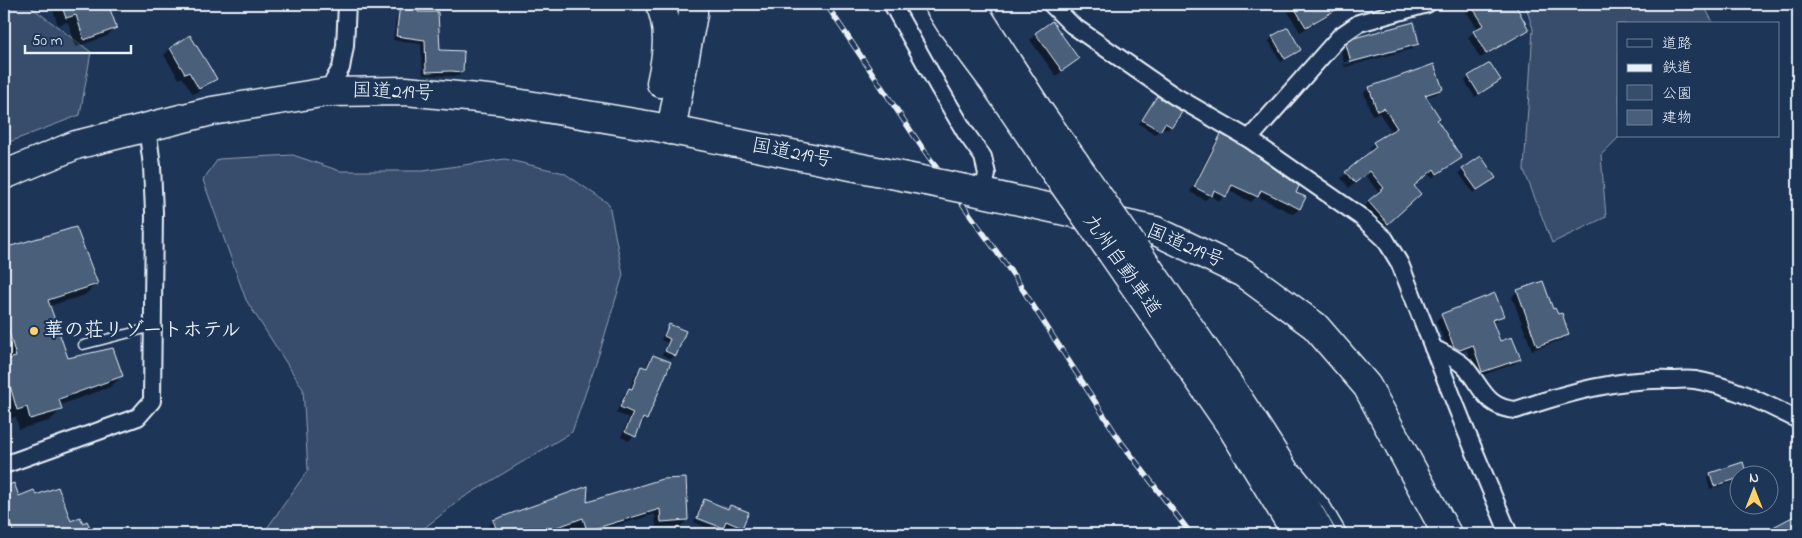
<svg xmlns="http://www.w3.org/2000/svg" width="1802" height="538" font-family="'Indie Flower','Klee One',sans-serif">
  <rect width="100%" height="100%" fill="#1d3557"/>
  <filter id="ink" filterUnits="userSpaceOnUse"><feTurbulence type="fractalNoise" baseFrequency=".02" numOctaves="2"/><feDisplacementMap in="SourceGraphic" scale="10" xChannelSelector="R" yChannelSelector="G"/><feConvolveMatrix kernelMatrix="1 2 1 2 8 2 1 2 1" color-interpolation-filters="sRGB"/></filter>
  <g filter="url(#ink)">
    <g fill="#374d6c" stroke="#909fb2">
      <path d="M4 4H27L91 52 80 115 4 144Z"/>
      <path d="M1525 4H1703L1714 24H1618L1620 136 1601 155 1606 217 1552 243 1524 170 1533 29Z"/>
      <path d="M293 155 340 171H423L505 159 564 173 609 204 623 275 600 351 572 432 461 499 417 534H263L308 470 303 389 246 300 203 180 218 159Z"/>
    </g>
    <g fill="#0007" fill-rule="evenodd">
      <path d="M51 4H107L115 28 107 36 76 47 68 22 58 25Z"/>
      <path d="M1297 4H1335L1338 8 1331 14 1300 32 1288 12Z"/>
      <path d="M1461 4H1519L1515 6 1527 29 1522 35 1480 58 1468 37 1478 29Z"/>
      <path d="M400 14 438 51 462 72 458 76 423 75 421 44 393 40 396 18Z"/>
      <path d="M1036 34 1077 59 1056 76 1030 40Z"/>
      <path d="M1273 37 1300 50 1281 62 1269 41Z"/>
      <path d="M1418 43 1412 49 1345 67 1341 51 1347 45ZM1413 44V47L1345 65V62Z"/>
      <path d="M170 49 215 79 209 85 193 94 182 77 179 79 164 55Z"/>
      <path d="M1469 77 1500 80 1475 97 1465 81Z"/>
      <path d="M1369 88 1441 89 1436 94 1425 97 1436 120 1460 158 1432 178 1428 173 1413 186 1414 199 1382 228 1364 207 1379 193 1365 175 1349 188 1341 178 1372 153 1369 148 1374 143 1392 132 1379 113 1372 115 1364 93Z"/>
      <path d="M1157 98 1171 126 1167 130 1162 127 1155 134 1139 124Z"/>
      <path d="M1221 136 1294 193 1304 198 1299 209 1293 214 1257 196 1251 202 1228 190 1220 201 1210 196 1205 200 1190 192 1216 141Z"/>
      <path d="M1463 170 1490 181 1473 193 1459 173Z"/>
      <path d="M75 228 97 283 85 295 49 306 68 360 122 376 110 387 60 405 61 410 49 421 19 429 16 417 6 420 4 413V249Z"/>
      <path d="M1542 283 1552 310 1568 335 1562 340 1532 350 1512 297 1517 291Z"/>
      <path d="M1442 315H1502L1497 321 1491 323 1499 342 1519 359 1514 364 1477 377 1467 350 1454 355 1449 352 1436 321Z"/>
      <path d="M669 326 675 355 671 359 662 355 667 343 661 340 665 330Z"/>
      <path d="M653 356 646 419 629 441 621 437 629 418 616 413 624 394 630 389 636 373 642 368 645 369 648 361Z"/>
      <path d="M1711 474 1746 475 1740 476V480L1710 489 1707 478Z"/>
      <path d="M663 481 687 520 681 526 656 527 655 514 586 534H490L488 527 494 521 585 504Z"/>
      <path d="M13 485 18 498 35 496 71 523 82 525 87 523 92 534H4V489Z"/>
      <path d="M705 501 727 510 730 506 741 527 737 531 723 525 722 528V527L696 516 701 505Z"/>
      <path d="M1793 518 1798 520V534H1763Z"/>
      <path d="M695 519 721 529 718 532 694 522Z"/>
      <path d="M1751 529 1754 534H1742Z"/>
      <path d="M1685 531 1691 534H1682Z"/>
    </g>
    <g fill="#495e7a" stroke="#e8f1f8">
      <path d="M61 4H108L117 28 84 40 76 15 66 18Z"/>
      <path d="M407 4H419L418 12H438L440 50 464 51 463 72 451 71 426 72 425 40 396 36 400 5 407 6Z"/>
      <path d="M1292 4H1346L1306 27Z"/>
      <path d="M1470 4H1515L1529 30 1486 54 1473 31 1484 25Z"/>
      <path d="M1052 21 1079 59 1062 71 1035 33Z"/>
      <path d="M1414 22 1419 44 1351 62 1346 44 1354 38Z"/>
      <path d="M1288 27 1301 50 1285 59 1272 36Z"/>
      <path d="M190 35 217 79 199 89 189 72 185 74 170 48Z"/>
      <path d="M1490 63 1501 80 1479 94 1468 76Z"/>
      <path d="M1434 64 1443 89 1425 95 1440 118 1437 120 1462 158 1437 174 1434 169 1414 186 1421 194 1388 224 1368 201 1384 188 1370 171 1355 183 1345 172 1376 147 1373 142 1397 128 1384 108 1377 111 1369 87Z"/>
      <path d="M1157 96 1182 112 1172 127 1165 123 1160 131 1142 120Z"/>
      <path d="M1221 134 1244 147 1299 186 1296 193 1306 197 1300 209 1261 190 1258 197 1232 185 1226 197 1214 190 1212 196 1194 187Z"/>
      <path d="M1481 156 1496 178 1477 190 1462 169Z"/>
      <path d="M76 227 98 284 48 300 68 358 113 348 123 376 59 399 62 410 30 419 27 407 17 410 4 365V360L16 357 4 313V248Z"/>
      <path d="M1543 281 1553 309 1555 308 1558 314 1562 313 1569 335 1537 346 1517 290Z"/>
      <path d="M1495 293 1504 316 1492 320 1500 341 1512 337 1521 359 1482 372 1473 345 1460 350 1454 347 1441 314Z"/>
      <path d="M669 324 686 331 676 356 665 351 670 339 664 336Z"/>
      <path d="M653 355 671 362 647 420 643 418 636 437 625 432 633 413 620 407 629 388 632 389 641 366 647 368Z"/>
      <path d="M1743 462 1747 475 1740 476V478L1714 486 1710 473Z"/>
      <path d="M686 478 688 520 661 522 660 509 587 531 583 518 538 534H498L493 520 588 486 587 502 662 479Z"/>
      <path d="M14 483 19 496 34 490 36 495 58 487 71 521 80 517 83 523 87 521 93 534H14L4 507V487Z"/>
      <path d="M704 499 728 509 730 505 749 512 742 528 726 521 723 528 697 518Z"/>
      <path d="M1798 514V526L1783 534H1760Z"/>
    </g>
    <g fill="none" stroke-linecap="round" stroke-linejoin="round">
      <defs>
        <g id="lane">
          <path d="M83 345 153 327"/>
          <path d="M1298 470 1326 505 1343 534"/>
        </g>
        <g id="street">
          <path d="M892 4 938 86 965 132 983 157 987 174 983 193"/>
          <path d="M1051 4 1072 25 1173 95 1249 139 1361 217 1385 239 1400 264 1466 431 1509 534"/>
          <path d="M327 92 341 68 345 46 347 4"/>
          <path d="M1249 139 1340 36 1359 23 1427 4"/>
          <path d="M1433 348C1444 353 1455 358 1464 366 1482 386 1485 408 1516 410 1566 393 1619 378 1672 380 1680 380 1688 379 1695 380 1732 386 1766 404 1798 420"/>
          <path d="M4 465 138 417 152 401 154 212 152 166 147 127"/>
        </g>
        <g id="highway">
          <path d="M660 4C671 30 667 56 661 83"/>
          <path d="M938 4 950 23 994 82 1051 166"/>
          <path d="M970 4 1040 113 1075 163"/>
          <path d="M671 130 693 14V4"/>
          <path d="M4 175 76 145 212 111 327 92 406 91 498 100 652 126 926 181"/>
          <path d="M965 189 1156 231 1243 273 1315 326 1367 386 1447 534"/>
          <path d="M1137 252C1201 344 1267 436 1321 534"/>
          <path d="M1112 253 1231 426 1297 534"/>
        </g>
      </defs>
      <use href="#lane" stroke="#e8f1f8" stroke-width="11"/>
      <use href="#street" stroke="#e8f1f8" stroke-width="20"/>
      <use href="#highway" stroke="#e8f1f8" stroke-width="31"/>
      <use href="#lane" stroke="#1d3557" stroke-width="8"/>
      <use href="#street" stroke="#1d3557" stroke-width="16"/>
      <use href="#highway" stroke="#1d3557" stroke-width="28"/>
      <defs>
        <path id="rail" d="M826 4 921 146 1014 276 1121 442 1191 534"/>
      </defs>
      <use href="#rail" stroke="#e8f1f8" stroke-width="5.5"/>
      <use href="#rail" stroke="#1d3557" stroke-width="4" stroke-dasharray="11" stroke-linecap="butt"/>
      <defs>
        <g id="highway-bridge">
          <path d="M1075 163 1137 252"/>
          <path d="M1051 166 1112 253"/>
          <path d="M926 181 965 189"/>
        </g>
      </defs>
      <use href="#highway-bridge" stroke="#e8f1f8" stroke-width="31" stroke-linecap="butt"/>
      <use href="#highway-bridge" stroke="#1d3557" stroke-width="28"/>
    </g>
  </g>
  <circle fill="#ffd166" stroke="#1d3557" stroke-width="2" cx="34" cy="331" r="5"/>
  <g text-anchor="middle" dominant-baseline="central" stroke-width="4.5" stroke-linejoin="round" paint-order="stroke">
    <g font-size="20" fill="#e8f1f8" stroke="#1d3557">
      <text transform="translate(393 93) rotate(2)">国道219号</text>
      <text transform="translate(792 154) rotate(11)">国道219号</text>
      <text transform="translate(1185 247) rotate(23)">国道219号</text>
      <text transform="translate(1121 266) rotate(55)">九州自動車道</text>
    </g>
    <g font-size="20" font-weight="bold" fill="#e8f1f8" stroke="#1d3557" text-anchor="start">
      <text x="44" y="331">華の荘リゾートホテル</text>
    </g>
  </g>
  <rect width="1802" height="538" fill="none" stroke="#1d3557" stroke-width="20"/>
  <rect x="10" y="10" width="1782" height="518" fill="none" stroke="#e8f1f8" stroke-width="2" filter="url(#ink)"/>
  <rect x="1617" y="22" width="162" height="115" fill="#1d3557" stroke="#6e8097"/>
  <rect x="1627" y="39" width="25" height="8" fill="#1d3557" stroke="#6e8097"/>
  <text x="1662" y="48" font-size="15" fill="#e8f1f8">道路</text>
  <rect x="1627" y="64" width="25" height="8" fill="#e8f1f8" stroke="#6e8097"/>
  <text x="1662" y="72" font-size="15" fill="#e8f1f8">鉄道</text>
  <rect x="1627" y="85" width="25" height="15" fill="#374d6c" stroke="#6e8097"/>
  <text x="1662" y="98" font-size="15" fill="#e8f1f8">公園</text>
  <rect x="1627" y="110" width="25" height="15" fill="#495e7a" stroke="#6e8097"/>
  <text x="1662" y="122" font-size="15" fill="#e8f1f8">建物</text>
  <g transform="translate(1754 490)"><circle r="24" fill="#1d3557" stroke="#6e8097"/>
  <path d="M0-4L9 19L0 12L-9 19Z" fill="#ffd166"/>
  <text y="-8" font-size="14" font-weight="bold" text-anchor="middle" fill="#e8f1f8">N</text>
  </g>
  <path d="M25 45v8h106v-8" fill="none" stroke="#e8f1f8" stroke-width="2.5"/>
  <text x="32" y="45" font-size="15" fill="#e8f1f8" stroke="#1d3557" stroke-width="4" paint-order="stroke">50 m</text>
</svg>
